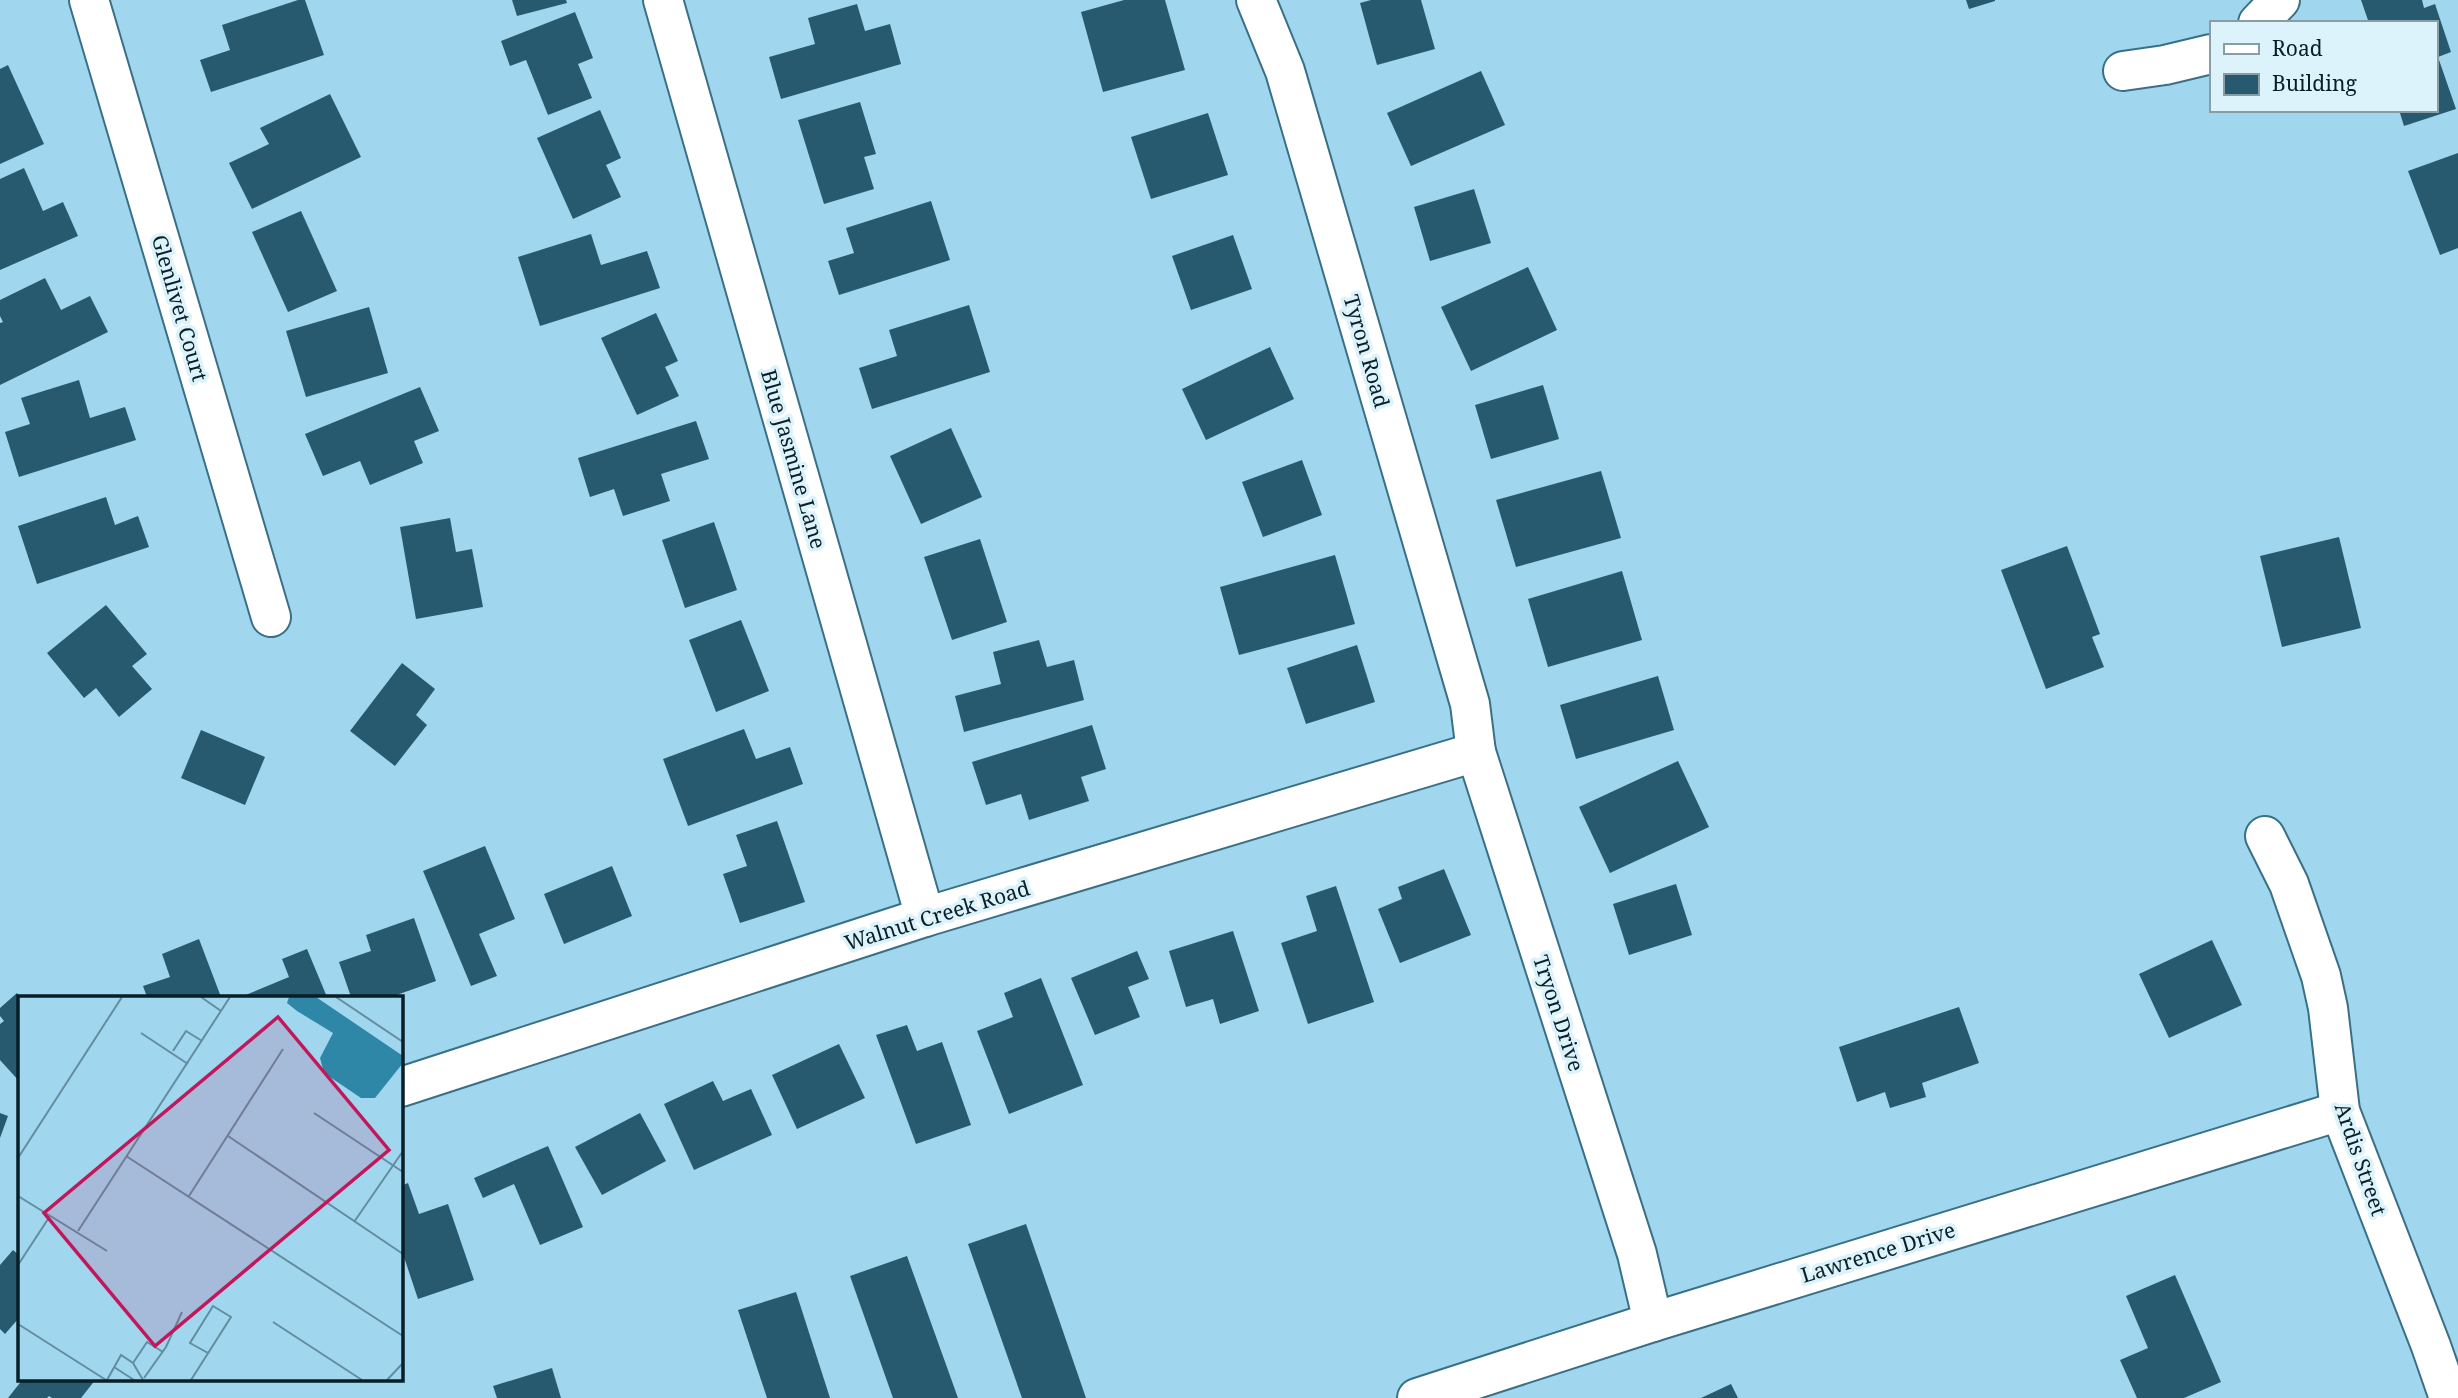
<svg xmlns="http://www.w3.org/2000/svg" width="2458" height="1398" font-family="'Noto Serif',serif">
  <rect width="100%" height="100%" fill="#a0d7ef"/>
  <g fill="#275a6e">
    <path d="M298 0H305L324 55 211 92 200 60 230 50 222 25Z"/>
    <path d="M512 0H566L567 3 517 16Z"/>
    <path d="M1124 0H1165L1185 70 1103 92 1081 12Z"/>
    <path d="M1371 0H1421L1435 49 1377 65 1360 3Z"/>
    <path d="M1966 0H1995V1L1969 9Z"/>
    <path d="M2361 0H2422L2424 8 2435 4 2451 52 2438 57 2456 109 2404 126 2399 110H2435V23H2369Z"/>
    <path d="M857 4 865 31 890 24 901 64 781 99 769 57 815 44 808 18Z"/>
    <path d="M575 12 593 58 578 64 592 98 548 115 526 60 510 66 501 41Z"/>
    <path d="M8 65 44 144 0 164V69Z"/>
    <path d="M1481 71 1505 125 1411 166 1387 113Z"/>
    <path d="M330 94 361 157 252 209 229 163 269 144 260 128Z"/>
    <path d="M860 102 876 154 864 157 874 189 824 204 798 120Z"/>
    <path d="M600 110 621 158 606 165 621 197 573 219 537 138Z"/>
    <path d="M1208 113 1228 175 1151 199 1131 137Z"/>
    <path d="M2458 153V248L2440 255 2408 171Z"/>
    <path d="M24 168 43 211 63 202 78 236 0 270V179Z"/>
    <path d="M1474 189 1491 243 1430 261 1414 207Z"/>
    <path d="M931 201 950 260 839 295 828 261 854 253 846 228Z"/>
    <path d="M301 211 337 291 288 312 252 232Z"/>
    <path d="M591 234 601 265 647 251 660 288 540 326 518 257Z"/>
    <path d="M1233 235 1252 289 1191 310 1172 256Z"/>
    <path d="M1528 267 1557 330 1471 371 1441 307Z"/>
    <path d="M45 278 61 310 90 296 108 332 0 385V323L3 322 0 316V300Z"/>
    <path d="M969 305 990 372 872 409 859 368 897 356 889 330Z"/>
    <path d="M369 307 388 373 306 397 286 331Z"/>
    <path d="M656 313 678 361 665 367 679 396 637 415 601 338Z"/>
    <path d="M1270 347 1294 399 1206 440 1182 389Z"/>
    <path d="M79 380 90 418 125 407 136 440 19 477 5 432 30 424 21 398Z"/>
    <path d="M1543 385 1559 439 1491 459 1475 405Z"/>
    <path d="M420 387 439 431 414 441 423 463 370 485 360 461 323 476 305 434Z"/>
    <path d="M696 421 709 459 661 474 670 501 623 516 614 489 590 497 578 458Z"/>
    <path d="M951 428 982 497 921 524 890 456Z"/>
    <path d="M1302 460 1322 515 1263 537 1242 482Z"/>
    <path d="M1601 471 1621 538 1516 567 1496 500Z"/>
    <path d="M106 497 115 525 138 516 149 547 37 584 18 526Z"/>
    <path d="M450 518 456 552 472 549 483 607 416 619 400 527Z"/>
    <path d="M714 522 737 590 685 608 662 540Z"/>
    <path d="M2339 537 2361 628 2282 647 2260 556Z"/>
    <path d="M980 539 1007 622 952 640 924 557Z"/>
    <path d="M2067 546 2100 634 2092 637 2104 667 2046 689 2001 570Z"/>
    <path d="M1335 555 1355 624 1239 655 1220 587Z"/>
    <path d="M1622 571 1642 640 1548 667 1528 599Z"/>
    <path d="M106 605 147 654 132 666 152 689 119 717 96 688 84 698 47 653Z"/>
    <path d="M741 620 769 691 716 712 689 640Z"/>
    <path d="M1039 640 1047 667 1074 660 1084 700 964 732 955 696 1001 684 993 652Z"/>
    <path d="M1357 645 1375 702 1306 724 1287 668Z"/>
    <path d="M402 663 435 689 416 715 427 725 395 766 350 731Z"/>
    <path d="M1658 676 1674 730 1576 759 1560 705Z"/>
    <path d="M1092 725 1106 769 1081 777 1089 801 1029 820 1021 794 986 805 972 762Z"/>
    <path d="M744 729 756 759 790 747 803 784 688 826 663 759Z"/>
    <path d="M201 730 265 757 245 805 181 778Z"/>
    <path d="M1678 761 1709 827 1610 873 1579 807Z"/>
    <path d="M777 821 805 902 740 923 723 874 747 866 736 835Z"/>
    <path d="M485 846 515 919 479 934 497 976 471 986 423 871Z"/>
    <path d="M612 866 632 916 564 944 544 894Z"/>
    <path d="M1444 869 1471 935 1400 963 1378 909 1402 899 1398 887Z"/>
    <path d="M1676 884 1692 935 1629 955 1613 904Z"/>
    <path d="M1336 886 1374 1002 1308 1024 1281 943 1317 931 1306 896Z"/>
    <path d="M414 918 436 981 391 997H351L339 962 371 951 366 935Z"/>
    <path d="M1233 931 1259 1011 1220 1024 1213 999 1186 1007 1169 951Z"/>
    <path d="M199 939 221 997H147L143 986 170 977 162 954Z"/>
    <path d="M2212 940 2242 1005 2169 1038 2139 974Z"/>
    <path d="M307 949 327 997H241L289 977 282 959Z"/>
    <path d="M1137 951 1149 979 1128 987 1140 1017 1095 1035 1071 978Z"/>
    <path d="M1041 978 1083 1085 1009 1114 977 1031 1013 1017 1004 993Z"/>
    <path d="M17 993 19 996V1081L0 1060V1024L4 1021 0 1016V1008Z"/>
    <path d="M1959 1007 1979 1063 1922 1083 1926 1097 1890 1108 1885 1092 1857 1102 1839 1047Z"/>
    <path d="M907 1025 917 1051 942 1042 971 1125 916 1144 876 1035Z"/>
    <path d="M839 1044 865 1098 797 1129 772 1075Z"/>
    <path d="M713 1081 723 1101 751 1089 772 1135 694 1170 664 1104Z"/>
    <path d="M0 1113 8 1116 0 1138Z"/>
    <path d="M640 1113 666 1161 602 1195 575 1147Z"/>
    <path d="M548 1146 583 1227 540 1245 514 1184 483 1198 474 1178Z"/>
    <path d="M408 1183 419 1214 448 1204 474 1280 418 1299 401 1248V1186Z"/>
    <path d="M1026 1224 1086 1398H1022L968 1244Z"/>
    <path d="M13 1250 19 1255V1318L5 1334 0 1329V1265Z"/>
    <path d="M907 1256 958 1398H893L850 1276Z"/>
    <path d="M2175 1275 2221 1382 2184 1398H2137L2120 1360 2148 1348 2126 1296Z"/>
    <path d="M796 1292 830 1398H767L738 1310Z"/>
    <path d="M552 1368 561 1398H497L493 1386Z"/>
    <path d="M23 1379H96L81 1398H52L49 1396 47 1398H8Z"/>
    <path d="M1731 1384 1738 1398H1701Z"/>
  </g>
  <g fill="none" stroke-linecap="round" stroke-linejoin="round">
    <defs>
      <g id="minor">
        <path d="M89 0 271 617"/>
        <path d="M663 0 925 917"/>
        <path d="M1256 0 1285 71 1470 704 1476 752 1637 1254 1653 1322"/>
        <path d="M2258 23 2280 0"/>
        <path d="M2123 71 2165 65 2211 54"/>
        <path d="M2265 836 2289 884 2321 976 2328 1008 2340 1111 2431 1346 2449 1398"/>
        <path d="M401 1087 925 917 1476 752"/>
        <path d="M1417 1398 1653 1322 2340 1111"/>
      </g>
    </defs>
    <use href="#minor" stroke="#3a7085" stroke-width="42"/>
    <use href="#minor" stroke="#fff" stroke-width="38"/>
  </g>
  <g text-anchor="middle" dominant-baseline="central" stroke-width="7" stroke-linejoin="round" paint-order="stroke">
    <g font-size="21" fill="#081f27" stroke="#ddf3fc">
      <text transform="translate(180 308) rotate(74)">Glenlivet Court</text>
      <text transform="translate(1367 351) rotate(74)">Tyron Road</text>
      <text transform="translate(794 459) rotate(74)">Blue Jasmine Lane</text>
      <text transform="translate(937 915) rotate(-17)">Walnut Creek Road</text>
      <text transform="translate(1559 1013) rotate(72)">Tryon Drive</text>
      <text transform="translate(2361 1159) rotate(71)">Ardis Street</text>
      <text transform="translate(1878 1252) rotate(-17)">Lawrence Drive</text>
    </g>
  </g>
  <g transform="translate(18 996)">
    <rect width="385" height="385" fill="#a0d7ef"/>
    <path d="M271 1H298L385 60V67L357 102H343L306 77 302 62 315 37 279 15 269 7Z" fill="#2e87a7"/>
    <path fill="none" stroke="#638d9f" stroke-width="2" d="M183 1 203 15M318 1 385 46M123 37 170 68M155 55 168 35 184 45M296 117 385 176M210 140 385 258M108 160 385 340M0 162 104 1M0 200 89 255M171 200 265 53M336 226 385 155M60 235 212 1M0 269 32 220M255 326 344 384M0 328 88 384M115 367 129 346 145 356M96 371 116 384M126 382 148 351 164 316M89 384 103 359 115 367 125 384M173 384 213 321 195 310 172 347 190 357M369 384 385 367"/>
    <path fill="#c2185b" fill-opacity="0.15" stroke="#c2185b" stroke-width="3.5" d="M260 21 371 154 137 350 26 217Z"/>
    <rect width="385" height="385" fill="none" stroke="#081f27" stroke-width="3.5"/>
  </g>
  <rect x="2210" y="21" width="228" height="91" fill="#ddf3fc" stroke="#889ea7" stroke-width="2"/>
  <rect x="2224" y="44" width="35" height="10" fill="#ffffff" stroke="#889ea7" stroke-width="2"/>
  <text x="2272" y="56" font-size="21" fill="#081f27">Road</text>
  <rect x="2224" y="74" width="35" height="21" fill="#275a6e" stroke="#889ea7" stroke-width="2"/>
  <text x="2272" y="91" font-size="21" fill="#081f27">Building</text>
</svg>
